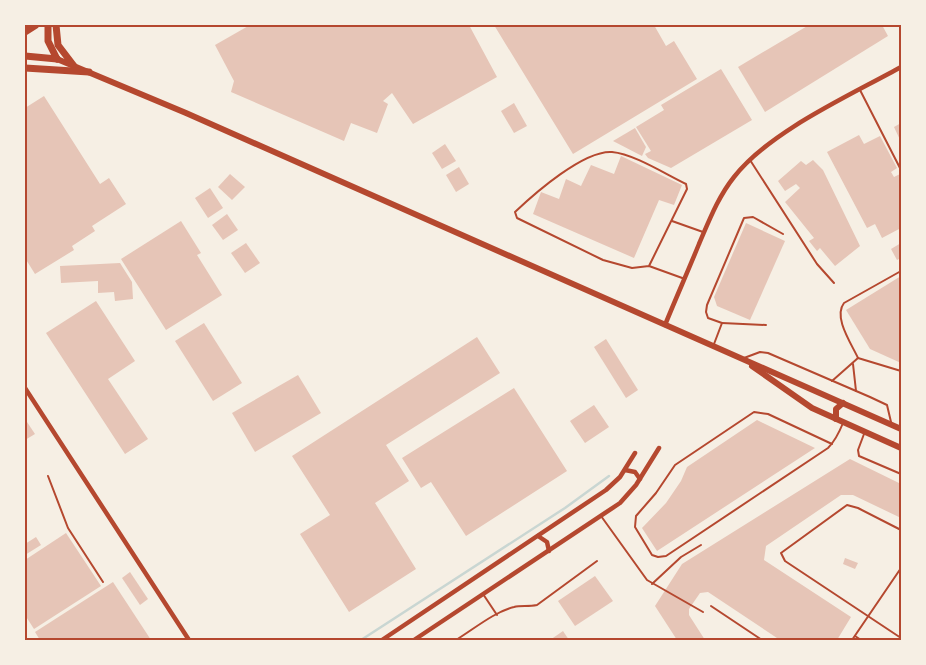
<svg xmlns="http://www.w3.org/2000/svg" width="926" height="665" font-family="'Roboto Condensed',sans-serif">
  <rect width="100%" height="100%" fill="#f6efe4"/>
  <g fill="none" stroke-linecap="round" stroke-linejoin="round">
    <path stroke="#c9d6d2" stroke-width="2.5" d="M361 640 565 508 609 476"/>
  </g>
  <g fill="#e6c5b7">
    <path d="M250 25H469L497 77 413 124 392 93 383 101 388 104 377 133 351 123 344 141 231 92 234 81 215 45Z"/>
    <path d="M494 25H654L666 46 674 41 697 79 573 154Z"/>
    <path d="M809 25H882L888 36 765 112 738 67Z"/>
    <path d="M721 69 752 120 671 168 648 158 645 154 651 151 636 127 664 110 661 105Z"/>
    <path d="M44 96 100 184 109 178 126 204 92 226 95 231 72 246 74 250 35 274 25 258V108Z"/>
    <path d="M514 103 527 126 514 133 501 111Z"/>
    <path d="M901 123V142L894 127Z"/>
    <path d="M635 128 646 147 642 156 613 141Z"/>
    <path d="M859 135 864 144 880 136 897 168 891 172 894 177 900 174 901 176V228L882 238 875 224 867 228 827 152Z"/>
    <path d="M445 144 456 161 442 169 432 153Z"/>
    <path d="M621 156 682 185 674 205 659 200 634 258 533 214 541 192 559 199 566 179 581 186 591 165 614 174Z"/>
    <path d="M813 160 823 170 860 246 835 266 820 248 817 251 809 241 814 238 785 202 800 188 796 184 785 191 778 181 801 161 806 165Z"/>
    <path d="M459 167 469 184 456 192 446 175Z"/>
    <path d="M230 174 245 187 232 200 218 187Z"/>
    <path d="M210 188 223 208 208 218 195 198Z"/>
    <path d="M227 214 238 230 223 240 212 225Z"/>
    <path d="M181 221 201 253 197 255 222 295 166 330 121 259Z"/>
    <path d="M746 223 785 241 750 320 717 306 714 297Z"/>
    <path d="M246 243 260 263 245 273 231 253Z"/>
    <path d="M901 243V258L897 260 891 249Z"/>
    <path d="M120 263 132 282 133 299 115 301 114 292 98 293V281L61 283 60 266Z"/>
    <path d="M901 276V363L870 349 846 310Z"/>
    <path d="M96 301 135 361 108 379 148 439 125 454 46 333Z"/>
    <path d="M204 323 242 383 213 401 175 341Z"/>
    <path d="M477 337 500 373 386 445 409 481 375 503 416 569 349 612 300 534 330 515 292 456Z"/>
    <path d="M606 339 638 390 626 398 594 347Z"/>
    <path d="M298 375 321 413 255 452 232 413Z"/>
    <path d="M514 388 567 471 466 536 431 482 421 488 402 458Z"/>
    <path d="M594 405 609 427 585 443 570 421Z"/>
    <path d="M25 419 35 434 25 440Z"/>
    <path d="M757 420 815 448 657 551 642 528 666 503 681 481 687 467Z"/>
    <path d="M850 459 901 484V518L853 495H841L766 546 764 560 851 617 837 640H780L708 592 700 593 689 609V615L705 640H677L655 606 682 564Z"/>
    <path d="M66 533 101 586 34 629 25 615V560Z"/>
    <path d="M36 537 41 545 25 555V544Z"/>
    <path d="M845 558 858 563 855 569 843 564Z"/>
    <path d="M130 572 148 599 140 605 122 578Z"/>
    <path d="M595 576 613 601 575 626 558 601Z"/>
    <path d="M113 582 151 640H40L35 632Z"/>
    <path d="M563 631 569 640H550Z"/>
  </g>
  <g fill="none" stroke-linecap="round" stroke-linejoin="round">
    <g stroke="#b5482f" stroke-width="2">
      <path d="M860 90 901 170"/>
      <path d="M750 160 817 264 834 283"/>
      <path d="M672 221 703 232"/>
      <path d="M649 266 687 189 686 184C665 174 634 154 612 152 584 150 535 193 515 212L517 218 603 260 632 268 649 266 685 279"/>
      <path d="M722 323 766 325"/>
      <path d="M714 344 722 323 708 318 706 312 707 305 744 218 753 217 783 234"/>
      <path d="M744 358 760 352 768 353 870 397 887 405 891 422"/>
      <path d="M858 358C851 343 833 317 844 303L901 271"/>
      <path d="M858 358 901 371"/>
      <path d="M853 364 856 391"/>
      <path d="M832 381 858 358"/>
      <path d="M864 434 858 450 859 456 901 474"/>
      <path d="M832 444 768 414 754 412 675 465 656 493 636 516 635 527 652 555 658 557 666 556 828 448C835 441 839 433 843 423"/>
      <path d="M48 476 68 528 103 582"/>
      <path d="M601 516 647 580 703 612"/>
      <path d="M901 530 858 508 847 505 781 553 785 561 901 638"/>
      <path d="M652 584 681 557 701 545"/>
      <path d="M483 594 497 615"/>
      <path d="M711 606 762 640"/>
      <path d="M855 636 861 640"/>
      <path d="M456 640C474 629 494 612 514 607 521 605 528 607 537 605L597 561"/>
      <path d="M852 640 901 568"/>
    </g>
    <g stroke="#b5482f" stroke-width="4.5">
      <path d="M665 325C676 298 688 271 699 244 709 221 718 197 734 177 770 131 849 96 901 67"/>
      <path d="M25 388 189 640"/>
      <path d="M625 470 635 472 640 479"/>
      <path d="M538 536 547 542 549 551"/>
      <path d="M382 640 606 490 620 477 635 453"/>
      <path d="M414 640 620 503 636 485 659 448"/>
    </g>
    <g stroke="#b5482f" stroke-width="6">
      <path d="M57 59 186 113 901 429"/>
      <path d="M752 366 812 408 901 448"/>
      <path d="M836 419V409L843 403"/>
    </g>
    <g stroke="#b5482f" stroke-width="7">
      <path d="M48 25V41L57 59"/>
      <path d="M56 25 58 45 74 66"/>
      <path d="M25 32 36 25"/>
      <path d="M25 56 57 59"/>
      <path d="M25 68 89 72"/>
    </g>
  </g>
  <rect width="926" height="665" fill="none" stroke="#f6efe4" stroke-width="52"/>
  <rect x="26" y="26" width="874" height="613" fill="none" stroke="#b5482f" stroke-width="2"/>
</svg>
